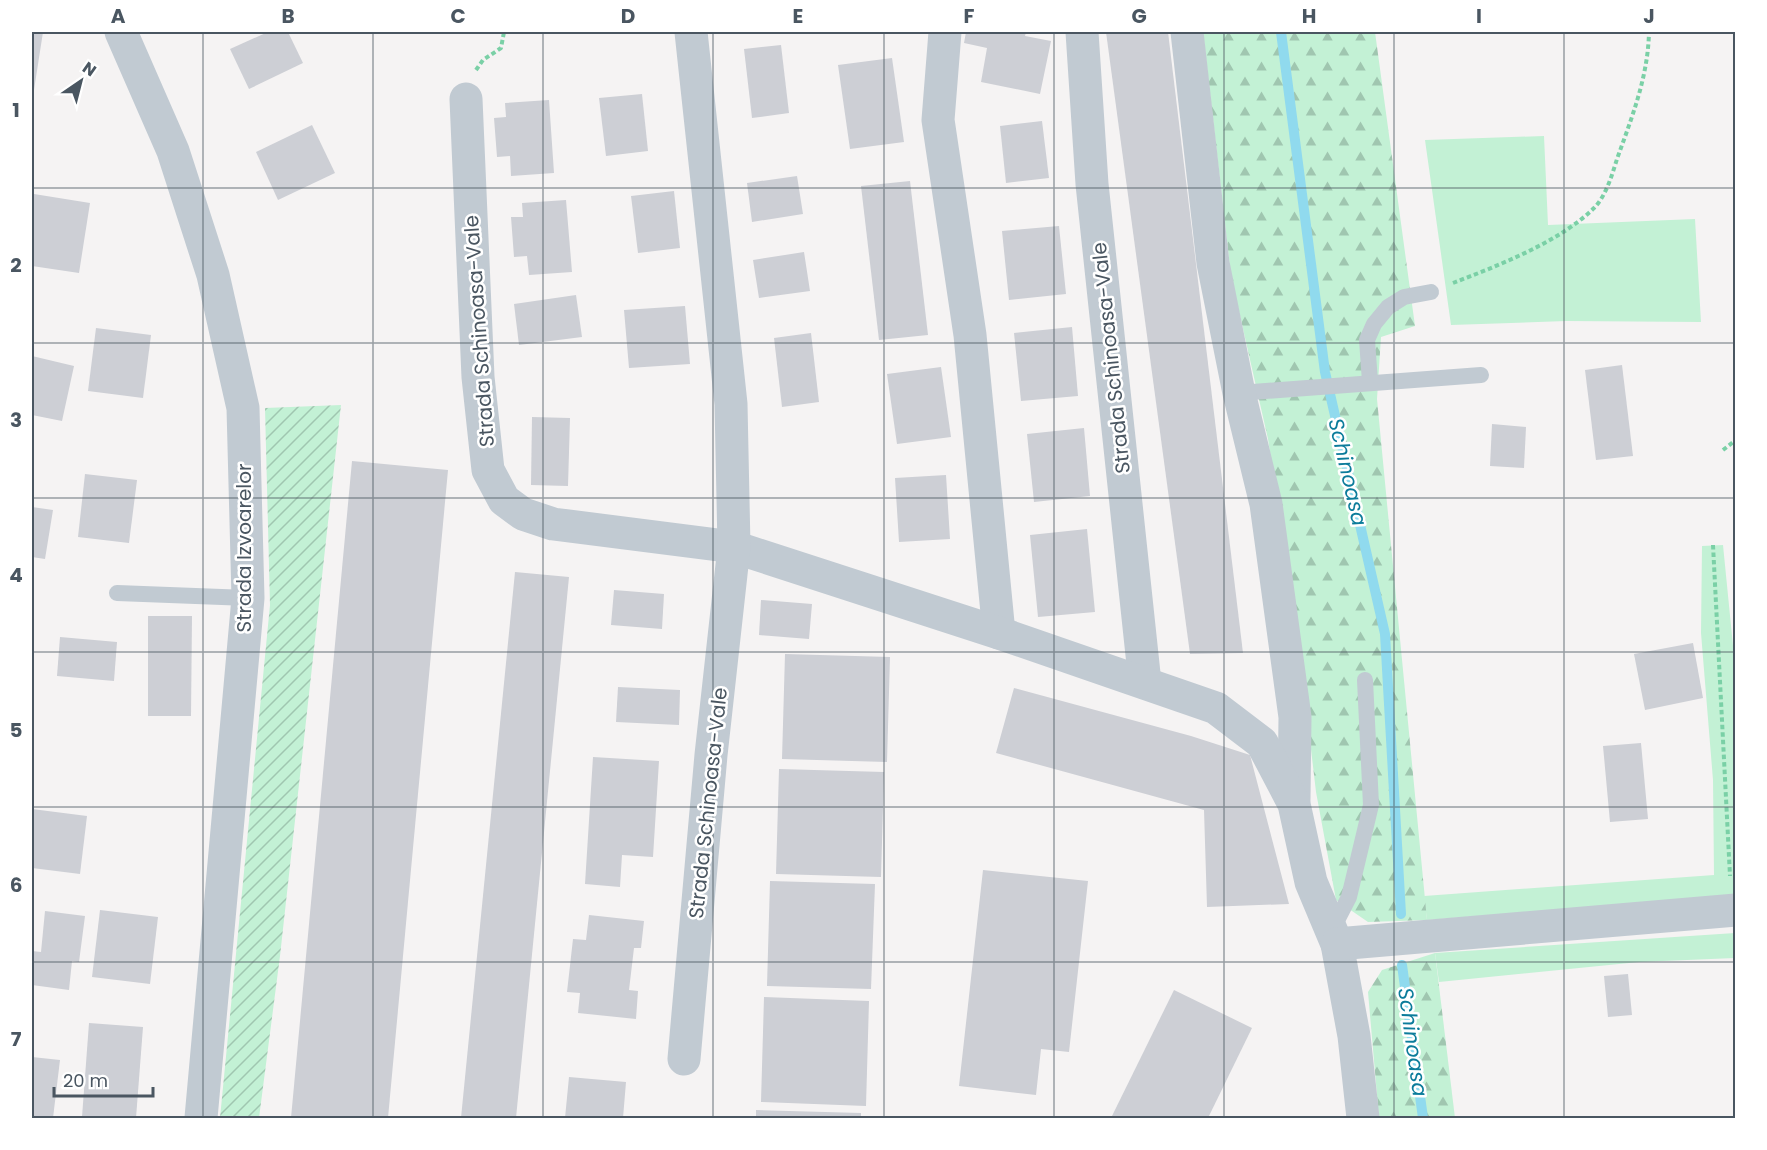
<svg xmlns="http://www.w3.org/2000/svg" width="1767" height="1150" font-family="Poppins,sans-serif">
  <defs>
    <pattern id="forest-firs" width="22" height="20" patternUnits="userSpaceOnUse" patternTransform="scale(1.5)"><rect width="22" height="20" fill="#c3f1d5"/><path d="M5 1l3.5 6h-7zM16 11l3.5 6h-7z" fill="#a0c6b0"/></pattern>
    <pattern id="garden-furrows" width="10" height="10" patternUnits="userSpaceOnUse" patternTransform="scale(1.5)"><rect width="10" height="10" fill="#c3f1d5"/><path d="M-1 1l2-2M0 10L10 0M9 11l2-2" fill="none" stroke="#a0c6b0"/></pattern>
  </defs>
  <rect width="100%" height="100%" fill="#f5f3f3"/>
  <g fill="#c3f1d5">
    <path d="M1544 136 1548 225 1695 219 1701 322 1566 321 1451 325 1425 140Z"/>
    <path d="M1723 545 1736 676 1735 896 1427 920 1424 896 1714 875 1713 780 1701 633 1702 546Z"/>
    <path d="M1735 933V958L1639 962 1439 982 1435 953Z"/>
  </g>
  <g fill="url(#forest-firs)">
    <path d="M1203 32H1375L1415 326 1381 337 1377 399 1427 920 1368 922 1336 900 1316 792 1295 612 1268 439 1231 276Z"/>
    <path d="M1435 953 1455 1118H1379L1368 992 1382 970Z"/>
  </g>
  <path fill="url(#garden-furrows)" d="M341 405 280 956 259 1118H220L270 605 265 408Z"/>
  <g fill="none" stroke-linecap="round" stroke-linejoin="round">
    <g stroke="#90daee" stroke-width="10">
      <path d="M1281 32 1325 372 1385 634 1401 914"/>
      <path d="M1402 965 1423 1118"/>
    </g>
  </g>
  <g fill="#cdcfd5">
    <path d="M32 32H43L34 90H32Z"/>
    <path d="M268 32H288L303 63 249 89 230 49Z"/>
    <path d="M966 32H1026L1025 36 1051 41 1040 94 981 82 987 48 964 43Z"/>
    <path d="M1106 32H1168L1243 653 1190 654Z"/>
    <path d="M781 45 789 113 752 118 744 49Z"/>
    <path d="M892 58 904 142 850 149 838 65Z"/>
    <path d="M642 94 648 151 606 156 599 98Z"/>
    <path d="M549 100 554 173 511 176 510 156 497 157 494 118 506 117 505 103Z"/>
    <path d="M1042 121 1049 178 1006 183 1000 126Z"/>
    <path d="M312 125 335 173 278 200 256 152Z"/>
    <path d="M797 176 803 214 752 222 747 183Z"/>
    <path d="M910 181 928 335 879 340 861 186Z"/>
    <path d="M674 191 680 248 638 253 631 196Z"/>
    <path d="M34 194 90 203 79 273 32 266Z"/>
    <path d="M566 200 572 272 529 275 527 256 514 257 511 217H523L522 203Z"/>
    <path d="M1059 226 1066 294 1009 300 1002 231Z"/>
    <path d="M804 252 810 291 759 298 753 260Z"/>
    <path d="M576 295 582 337 519 345 514 304Z"/>
    <path d="M685 306 690 364 629 368 624 310Z"/>
    <path d="M1072 327 1078 396 1021 401 1014 333Z"/>
    <path d="M96 328 151 335 143 398 88 391Z"/>
    <path d="M811 333 819 402 782 407 774 338Z"/>
    <path d="M32 356 74 366 62 421 32 415Z"/>
    <path d="M1622 365 1633 456 1596 460 1585 370Z"/>
    <path d="M941 367 951 437 897 444 887 374Z"/>
    <path d="M532 417 570 418 568 486 531 485Z"/>
    <path d="M1492 424 1526 427 1524 468 1490 466Z"/>
    <path d="M1084 428 1090 496 1034 502 1027 434Z"/>
    <path d="M352 461 448 470 388 1118H291Z"/>
    <path d="M85 474 137 480 129 543 78 537Z"/>
    <path d="M946 475 950 539 899 542 895 478Z"/>
    <path d="M32 507 53 510 45 559 32 557Z"/>
    <path d="M1087 529 1095 612 1038 617 1030 535Z"/>
    <path d="M515 572 569 577 516 1118H461Z"/>
    <path d="M614 590 664 594 662 629 611 625Z"/>
    <path d="M761 600 812 604 809 639 759 635Z"/>
    <path d="M148 616H192L191 716H148Z"/>
    <path d="M60 637 117 642 114 681 57 676Z"/>
    <path d="M1693 643 1703 698 1645 710 1634 654Z"/>
    <path d="M785 654 890 657 887 762 782 759Z"/>
    <path d="M618 687 680 690 679 725 616 722Z"/>
    <path d="M1014 688 1191 736 1250 755 1289 904 1207 907 1204 810 996 753Z"/>
    <path d="M1641 743 1648 819 1610 822 1603 746Z"/>
    <path d="M593 757 659 761 653 857 622 855 620 887 585 884Z"/>
    <path d="M779 769 884 772 881 877 776 874Z"/>
    <path d="M32 809 87 816 80 874 32 868Z"/>
    <path d="M983 870 1088 881 1069 1052 1041 1049 1036 1095 959 1086Z"/>
    <path d="M770 881 875 884 871 989 767 986Z"/>
    <path d="M100 910 158 917 150 984 92 977Z"/>
    <path d="M45 911 85 916 79 962 72 961 69 990 32 985V951L41 952Z"/>
    <path d="M589 915 644 921 641 948H634L629 990 638 991 636 1019 578 1013 580 993 567 992 573 939 586 940Z"/>
    <path d="M1628 974 1632 1015 1608 1017 1604 976Z"/>
    <path d="M1174 990 1252 1028 1208 1118H1111Z"/>
    <path d="M764 997 869 1001 866 1106 761 1102Z"/>
    <path d="M89 1023 143 1027 136 1118 82 1117Z"/>
    <path d="M32 1057 60 1060 53 1118H32Z"/>
    <path d="M569 1077 626 1082 623 1118H565Z"/>
    <path d="M756 1110 861 1113V1118H756Z"/>
  </g>
  <g fill="none" stroke-linecap="round" stroke-linejoin="round">
    <g stroke="#7ad0a6" stroke-width="4" stroke-dasharray="4.5 3" stroke-linecap="butt">
      <path d="M476 70 483 60 501 48 504 32"/>
      <path d="M1453 283C1497 266 1560 242 1594 208 1606 196 1612 175 1617 159 1632 117 1648 77 1649 32"/>
      <path d="M1723 450 1736 440"/>
      <path d="M1713 545 1730 876"/>
    </g>
    <g stroke="#c1cad2" stroke-width="16">
      <path d="M1370 382 1367 340 1374 324 1388 307 1404 297 1431 292"/>
      <path d="M1239 393 1481 375"/>
      <path d="M117 593 248 598"/>
      <path d="M1332 930 1349 897 1371 805 1365 680"/>
    </g>
    <g stroke="#c1cad2" stroke-width="33">
      <path d="M121 32 173 151 213 275 243 408 248 598 201 1118"/>
      <path d="M945 32 938 120 970 335 999 633"/>
      <path d="M1082 32 1092 184 1145 683"/>
      <path d="M1187 32 1213 263 1239 393 1266 504 1295 717 1294 799"/>
      <path d="M466 99 478 377 488 470 504 500 523 514 553 524 734 547 999 633 1216 708 1262 743 1294 804 1311 882 1337 944 1354 1036 1363 1118"/>
      <path d="M1337 944 1736 910"/>
      <path d="M684 1059 711 755 734 547 731 404 691 32"/>
    </g>
  </g>
  <path fill="none" stroke="#4a5661" stroke-width="1.5" stroke-opacity="0.55" d="M203 32V1118M373 32V1118M543 32V1118M713 32V1118M884 32V1118M1054 32V1118M1224 32V1118M1394 32V1118M1564 32V1118M32 188H1736M32 343H1736M32 498H1736M32 652H1736M32 807H1736M32 962H1736"/>
  <g text-anchor="middle" dominant-baseline="central" stroke-width="5" stroke-linejoin="round" paint-order="stroke">
    <g font-size="20" fill="#4a5661" stroke="#fff">
      <text transform="translate(479 331) rotate(-94)">Strada Schinoasa-Vale</text>
      <text transform="translate(1111 358) rotate(-96)">Strada Schinoasa-Vale</text>
      <text transform="translate(244 548) rotate(-90)">Strada Izvoarelor</text>
      <text transform="translate(708 803) rotate(-84)">Strada Schinoasa-Vale</text>
    </g>
    <g font-size="21" font-style="italic" fill="#0c7c9b" stroke="#fff">
      <text transform="translate(1348 472) rotate(77)">Schinoasa</text>
      <text transform="translate(1413 1042) rotate(82)">Schinoasa</text>
    </g>
  </g>
  <rect width="1767" height="1150" fill="none" stroke="#ffffff" stroke-width="66"/>
  <g transform="translate(81 81) rotate(35)" stroke="#ffffff" stroke-width="4.5" paint-order="stroke">
  <path d="M0-4.5L10 22L0 15L-10 22Z" fill="#4a5661"/>
  <text y="-9" font-size="16" font-weight="bold" text-anchor="middle" fill="#4a5661">N</text>
  </g>
  <path d="M54 1087v9h99v-9" fill="none" stroke="#4a5661" stroke-width="3"/>
  <text x="63" y="1087" font-size="18" fill="#4a5661" stroke="#ffffff" stroke-width="4.5" paint-order="stroke">20 m</text>
  <rect x="33" y="33" width="1701" height="1084" fill="none" stroke="#4a5661" stroke-width="2"/>
  <g font-size="20" text-anchor="middle" font-weight="bold" fill="#4a5661">
    <text x="118" y="23">A</text>
    <text x="288" y="23">B</text>
    <text x="458" y="23">C</text>
    <text x="628" y="23">D</text>
    <text x="798" y="23">E</text>
    <text x="969" y="23">F</text>
    <text x="1139" y="23">G</text>
    <text x="1309" y="23">H</text>
    <text x="1479" y="23">I</text>
    <text x="1649" y="23">J</text>
    <text x="16" y="117">1</text>
    <text x="16" y="272">2</text>
    <text x="16" y="427">3</text>
    <text x="16" y="582">4</text>
    <text x="16" y="737">5</text>
    <text x="16" y="892">6</text>
    <text x="16" y="1046">7</text>
  </g>
</svg>
